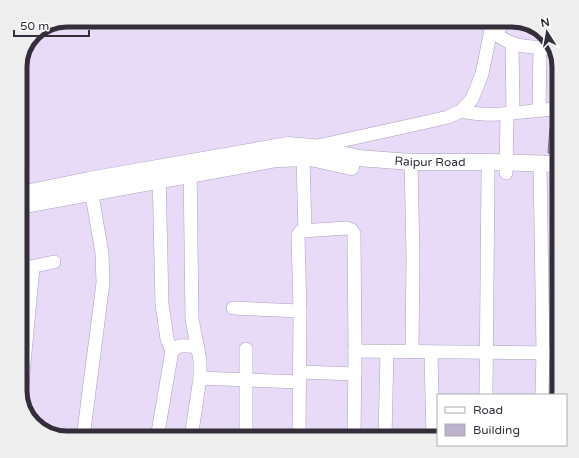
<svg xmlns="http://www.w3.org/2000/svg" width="579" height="458" font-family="'Varela Round',sans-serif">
  <rect width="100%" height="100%" fill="#e7dbf7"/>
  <path fill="#bdb2cd" stroke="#736981" d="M550 128 559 129V153H548Z"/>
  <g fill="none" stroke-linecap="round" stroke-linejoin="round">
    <defs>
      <g id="minor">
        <path d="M491 30C510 47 525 47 550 48"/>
        <path d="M495 33 506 20"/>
        <path d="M512 43 513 112"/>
        <path d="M539 110 540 47"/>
        <path d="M461 111C494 119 526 110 559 109"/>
        <path d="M411 162 413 256 412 351"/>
        <path d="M540 164 543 352 542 395"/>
        <path d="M190 165 192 319 200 360V378L191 438"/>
        <path d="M159 172 162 304 167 339 172 351"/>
        <path d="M506 173 507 113"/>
        <path d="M305 231 303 158 313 147 422 123 448 117 461 111 472 99 482 74 493 20"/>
        <path d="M20 269 54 262"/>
        <path d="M233 308 300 311"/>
        <path d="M355 351 559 353"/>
        <path d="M431 352 433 438"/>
        <path d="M300 372 355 374"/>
        <path d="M200 378 300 382"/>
        <path d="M486 395 488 172"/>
        <path d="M21 396 33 267"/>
        <path d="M83 438 103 283 102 253 90 184"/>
        <path d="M157 438 172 351C179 343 188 346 198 347"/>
        <path d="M246 438V349"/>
        <path d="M299 438 300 311 298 235 301 231 347 228 352 230 354 234 355 351 354 438"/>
        <path d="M385 438 387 351"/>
      </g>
      <g id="major">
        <path id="s1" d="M20 194 89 180 288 145 313 147 358 158 411 162H488L559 164"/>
        <path d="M20 206 277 159 311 158 351 167"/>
      </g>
    </defs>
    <use href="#minor" stroke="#aca1bc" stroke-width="14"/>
    <use href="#major" stroke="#aca1bc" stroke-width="17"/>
    <use href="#minor" stroke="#fff" stroke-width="13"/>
    <use href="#major" stroke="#fff" stroke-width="16"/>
  </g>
  <g text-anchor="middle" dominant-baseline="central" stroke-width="3" stroke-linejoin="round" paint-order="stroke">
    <g font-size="12" fill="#332e39" stroke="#fff">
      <text stroke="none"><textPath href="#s1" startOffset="416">Raipur Road</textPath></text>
    </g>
  </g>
  <path d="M0 0H579V458H0ZM67 27H512A40 40 0 0 1 552 67V391A40 40 0 0 1 512 431H67A40 40 0 0 1 27 391V67A40 40 0 0 1 67 27Z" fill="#efeeef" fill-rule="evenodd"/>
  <path fill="none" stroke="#332e39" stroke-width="5" d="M67 27H512A40 40 0 0 1 552 67V391A40 40 0 0 1 512 431H67A40 40 0 0 1 27 391V67A40 40 0 0 1 67 27Z"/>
  <rect x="437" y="394" width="130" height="52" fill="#ffffff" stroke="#adabb0"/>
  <rect x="445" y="407" width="20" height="6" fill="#ffffff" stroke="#adabb0"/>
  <text x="473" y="414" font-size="12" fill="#332e39">Road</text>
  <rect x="445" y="424" width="20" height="12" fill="#bdb2cd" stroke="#adabb0"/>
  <text x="473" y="434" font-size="12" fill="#332e39">Building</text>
  <g transform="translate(547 32) rotate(349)" stroke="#ffffff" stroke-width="3" paint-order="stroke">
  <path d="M0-3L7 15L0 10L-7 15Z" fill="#332e39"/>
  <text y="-6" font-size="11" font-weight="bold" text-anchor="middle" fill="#332e39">N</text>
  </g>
  <path d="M14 30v6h75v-6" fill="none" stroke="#332e39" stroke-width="2"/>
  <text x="20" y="30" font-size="12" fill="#332e39" stroke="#ffffff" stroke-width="3" paint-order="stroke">50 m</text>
</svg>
